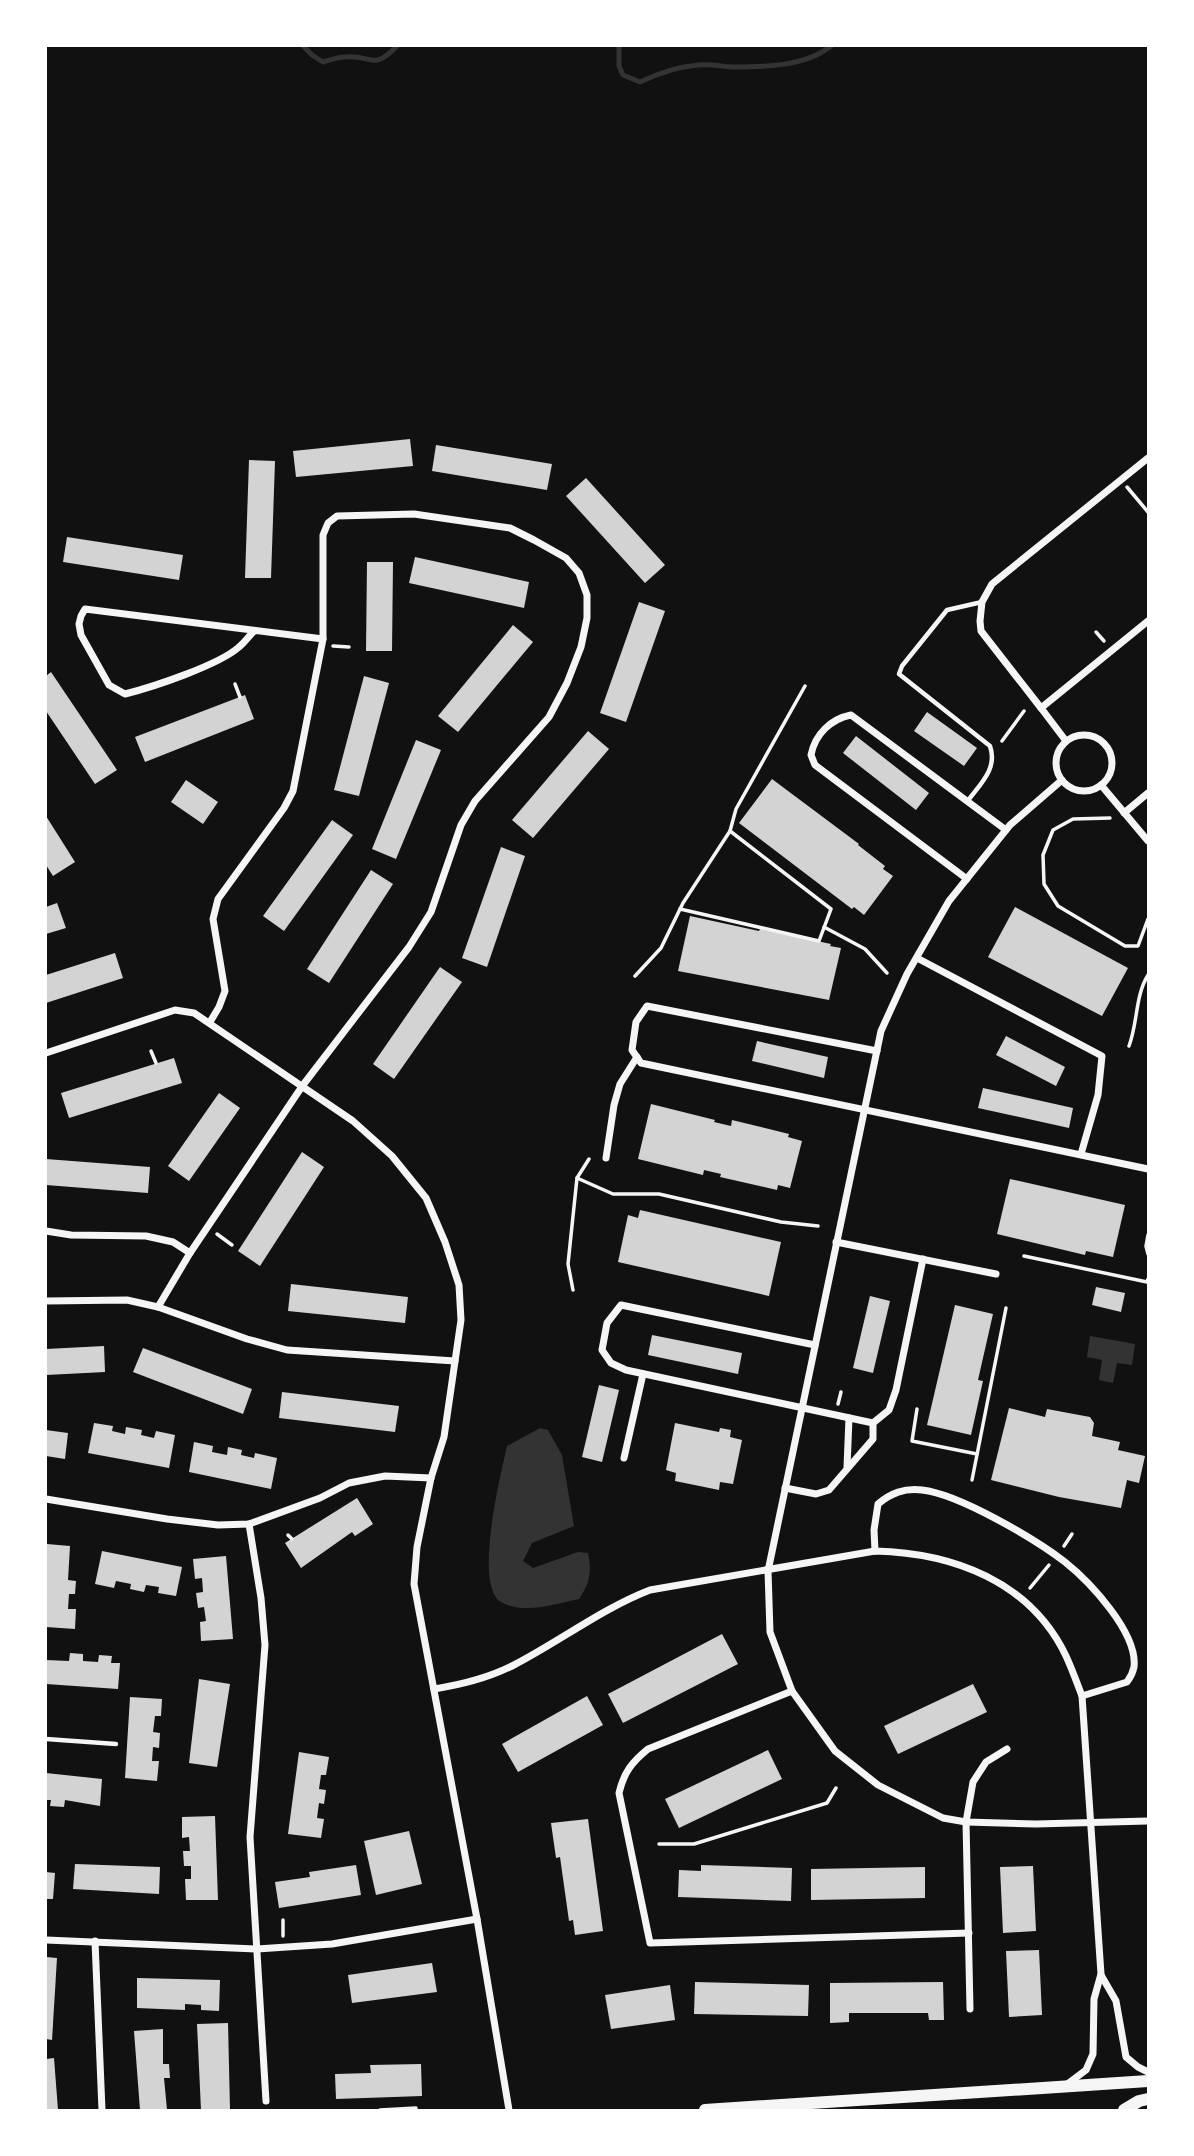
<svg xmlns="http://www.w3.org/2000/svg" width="1194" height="2156" font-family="Roboto,sans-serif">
  <rect width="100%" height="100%" fill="#111"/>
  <g fill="#333">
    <path d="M1090 1336 1135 1344 1132 1365 1117 1363 1113 1383 1099 1380 1102 1360 1087 1357Z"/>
    <path d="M540 1428 548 1430 562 1455 574 1526 532 1543 523 1561 533 1568 578 1552 588 1553C592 1571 590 1583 579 1599 555 1604 524 1615 501 1602 473 1585 501 1474 507 1446Z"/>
  </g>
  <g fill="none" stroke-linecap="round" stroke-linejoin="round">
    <g stroke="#333" stroke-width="5">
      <path d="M303 46 312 55 323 62C330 60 338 57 345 57 372 54 372 72 397 46"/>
      <path d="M619 46V66L623 75 640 82C659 73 677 67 698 65 709 64 720 66 731 67 763 67 805 67 831 46"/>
    </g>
  </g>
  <g fill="#d3d3d3">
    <path d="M410 439 413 466 296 477 293 451Z"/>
    <path d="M436 445 552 464 547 490 432 471Z"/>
    <path d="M249 460 275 461 271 578H245Z"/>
    <path d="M586 478 665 565 645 583 566 496Z"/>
    <path d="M67 537 183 555 179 580 63 562Z"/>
    <path d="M415 557 529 582 524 608 409 583Z"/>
    <path d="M367 562H393L392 651H366Z"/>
    <path d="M639 602 665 611 626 722 600 713Z"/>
    <path d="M513 625 533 642 458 732 438 716Z"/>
    <path d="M51 672 117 770 95 784 46 711V676Z"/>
    <path d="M364 676 389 683 359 796 334 790Z"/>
    <path d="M245 695 254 719 145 762 135 737Z"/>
    <path d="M927 712 977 748 964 766 914 731Z"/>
    <path d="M588 731 609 749 533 838 512 820Z"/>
    <path d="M856 736 929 793 916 810 843 753Z"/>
    <path d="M416 740 441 750 396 859 372 849Z"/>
    <path d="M772 779 859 844 858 845 885 866 883 869 893 876 864 915 854 907 852 909 739 823Z"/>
    <path d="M186 780 218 802 203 824 171 802Z"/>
    <path d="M46 816 75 862 53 876 46 865Z"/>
    <path d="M332 820 353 835 284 931 263 916Z"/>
    <path d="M501 847 525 856 487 967 462 958Z"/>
    <path d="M371 870 393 884 329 983 307 969Z"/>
    <path d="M57 903 66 928 46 934V907Z"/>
    <path d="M1015 907 1128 968 1102 1016 988 957Z"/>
    <path d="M690 916 759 931 760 929 831 944 830 946 841 948 829 1000 678 971Z"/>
    <path d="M115 953 123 978 46 1003V975Z"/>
    <path d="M440 967 462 982 394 1079 373 1064Z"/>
    <path d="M1006 1036 1065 1067 1056 1086 996 1055Z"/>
    <path d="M757 1041 828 1057 824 1078 752 1061Z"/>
    <path d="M174 1058 182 1083 69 1118 61 1093Z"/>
    <path d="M983 1088 1073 1108 1069 1128 978 1108Z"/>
    <path d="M219 1093 240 1108 189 1181 168 1166Z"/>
    <path d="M651 1104 715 1120 714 1122 731 1126 732 1120 789 1134 788 1137 802 1141 790 1188 778 1185 777 1190 720 1177 721 1174 704 1170 703 1175 638 1159Z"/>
    <path d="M302 1152 324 1167 260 1266 238 1251Z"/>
    <path d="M46 1159 150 1167 148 1193 46 1185Z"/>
    <path d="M1010 1179 1125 1205 1113 1257 1086 1251 1085 1255 997 1234Z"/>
    <path d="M640 1210 781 1242 769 1296 618 1262 628 1215 638 1218Z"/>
    <path d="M291 1284 408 1297 405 1323 288 1311Z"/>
    <path d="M1096 1287 1125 1293 1121 1312 1092 1305Z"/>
    <path d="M870 1296 890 1301 873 1373 853 1368Z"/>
    <path d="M955 1305 993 1314 978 1380 983 1381 971 1435 927 1425Z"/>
    <path d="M652 1335 742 1353 738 1374 648 1355Z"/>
    <path d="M104 1346 105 1372 46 1375V1349Z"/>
    <path d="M143 1348 252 1389 243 1414 133 1372Z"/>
    <path d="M599 1385 619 1390 602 1462 582 1457Z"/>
    <path d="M282 1392 399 1406 395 1432 279 1418Z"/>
    <path d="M1009 1408 1045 1417 1047 1409 1090 1417 1094 1423 1092 1436 1120 1442 1118 1450 1145 1456 1139 1483 1127 1480 1121 1508 1059 1497 991 1480Z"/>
    <path d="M94 1423 113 1426 112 1431 125 1434 126 1427 142 1430 141 1435 154 1438 156 1431 175 1435 169 1468 88 1453Z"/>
    <path d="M675 1423 719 1432 720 1428 731 1430 730 1437 742 1440 733 1484 720 1482 719 1490 675 1481 676 1473 666 1470Z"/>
    <path d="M46 1430 68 1433 65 1459 46 1456Z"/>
    <path d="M194 1442 213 1446 212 1452 227 1455 228 1447 242 1450 241 1455 254 1458 255 1453 277 1458 271 1489 189 1472Z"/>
    <path d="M357 1498 373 1524 355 1536 352 1532 301 1568 285 1543Z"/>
    <path d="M47 1544 70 1546 68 1580 76 1581 75 1594H69L68 1609H76L75 1629 46 1627Z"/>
    <path d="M102 1551 182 1567 176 1596 158 1593 159 1587 146 1585 144 1592 130 1589 131 1584 116 1581 114 1588 95 1584Z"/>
    <path d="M226 1556 233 1639 201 1641 200 1622 206 1621 204 1607 198 1608 196 1593 203 1592 202 1578 195 1579 193 1559Z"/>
    <path d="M722 1634 738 1664 623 1723 608 1694Z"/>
    <path d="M70 1653 83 1654V1661L98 1662 99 1655 112 1656 111 1663H120L118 1689 46 1684V1660L69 1661Z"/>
    <path d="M199 1679 230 1684 217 1767 189 1763Z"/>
    <path d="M973 1684 987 1712 898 1754 884 1726Z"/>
    <path d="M587 1696 603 1725 518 1772 502 1744Z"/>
    <path d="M130 1697 162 1699 161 1716H155L153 1732 160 1733 159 1748 153 1747 152 1761H159L157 1781 125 1778Z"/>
    <path d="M768 1750 782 1779 679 1828 665 1799Z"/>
    <path d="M299 1752 329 1757 326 1775H321L319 1789 326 1790 324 1804 319 1803 317 1818 324 1819 321 1838 288 1834Z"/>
    <path d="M46 1773 102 1779 100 1806 65 1800 64 1807 50 1806 51 1800H46Z"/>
    <path d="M215 1816 218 1900H186L185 1879H191V1866H184L183 1851H190L189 1837 182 1838V1817Z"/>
    <path d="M588 1819 603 1931 575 1935 573 1920 569 1921 560 1857 556 1858 551 1823Z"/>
    <path d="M409 1831 422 1884 376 1895 364 1841Z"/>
    <path d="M75 1864 160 1867 159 1894 73 1889Z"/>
    <path d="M356 1865 361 1895 279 1908 275 1882 310 1877 309 1872Z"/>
    <path d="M701 1865 792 1868 791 1901 678 1897 679 1870 701 1871Z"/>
    <path d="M1033 1866 1036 1931 1003 1933 1000 1867Z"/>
    <path d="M925 1867V1898L811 1900V1869Z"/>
    <path d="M46 1872 55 1873 53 1899H46Z"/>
    <path d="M1039 1950 1042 2015 1009 2017 1006 1951Z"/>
    <path d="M46 1957 57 1958 52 2040 46 2039Z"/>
    <path d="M432 1963 437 1992 352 2003 348 1975Z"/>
    <path d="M137 1978 220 1980 219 2011 201 2010V2005L185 2004V2010L137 2008Z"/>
    <path d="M695 1982 809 1985 808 2016 694 2014Z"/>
    <path d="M943 1982 944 2020H929L928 2013H849V2022L830 2023V1983Z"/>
    <path d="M670 1985 675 2020 611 2029 605 1995Z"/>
    <path d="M228 2023 230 2109 201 2110 197 2024Z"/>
    <path d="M163 2029V2064H169L170 2078H164L167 2110H140L134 2031Z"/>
    <path d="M54 2058 58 2110H46V2059Z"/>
    <path d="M421 2064 422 2096 336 2099 335 2074 371 2073 370 2065Z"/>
  </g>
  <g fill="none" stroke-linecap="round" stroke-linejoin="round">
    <g stroke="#f5f5f5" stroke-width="3.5">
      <path d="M1127 487 1148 512"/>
      <path d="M1096 632 1104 641"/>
      <path d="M333 646 349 647"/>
      <path d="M235 684 240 697"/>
      <path d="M1002 741 1024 711"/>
      <path d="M1110 818 1073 819 1053 830 1043 855 1044 884 1058 906 1125 946H1138L1148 919"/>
      <path d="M680 909 819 941 831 909 730 831"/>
      <path d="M824 927 865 949 887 973"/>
      <path d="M635 976 661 948 683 903 730 831 736 809 805 686"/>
      <path d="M1129 1046C1138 1022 1135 996 1148 975"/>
      <path d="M151 1051 156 1063"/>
      <path d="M577 1178 613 1194H659L781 1222 818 1226"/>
      <path d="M217 1234 232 1245"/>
      <path d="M1148 1235 1146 1246 1148 1254"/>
      <path d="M1024 1256 1147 1282 1148 1279"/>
      <path d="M573 1290 568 1264 577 1178 589 1159"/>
      <path d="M838 1404 841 1392"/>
      <path d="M917 1409 912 1441 977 1454"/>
      <path d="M972 1480 1006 1308"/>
      <path d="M288 1535 292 1539"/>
      <path d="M1064 1546 1072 1534"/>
      <path d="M1030 1588 1049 1565"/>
      <path d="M659 1844H694L827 1803 836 1788"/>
      <path d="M283 1936V1920"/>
      <path d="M380 2110 416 2108"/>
    </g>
    <g stroke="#f5f5f5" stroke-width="4.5">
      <path d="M967 802C980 784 998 769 990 746L899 674 902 666 947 610 982 602"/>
      <path d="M46 1739 116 1744"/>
    </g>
    <g stroke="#f5f5f5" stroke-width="7">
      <path d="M254 631C249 636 245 642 239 647 219 665 153 687 125 694L109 685 81 635 79 624 81 616 85 609 323 639"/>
      <path d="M1041 708 981 631 980 621 982 602 992 584 1148 458"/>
      <circle cx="1084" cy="763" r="28"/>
      <path d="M1066 741 1041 708 1148 621"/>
      <path d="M1062 780 1010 825 949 901 907 974 881 1031 768 1571 770 1632 792 1691 835 1751 878 1785 943 1818 966 1822 1036 1824 1148 1821"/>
      <path d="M1101 785 1148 841"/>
      <path d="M1124 813 1148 793"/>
      <path d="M967 879 815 765 811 755C815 734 831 719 851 715L1006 830"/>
      <path d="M917 958 1102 1056 1098 1095 1081 1154"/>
      <path d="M877 1051 647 1006 636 1022 632 1050 641 1063 1148 1169"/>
      <path d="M46 1053 175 1010 194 1013 353 1121 392 1156 426 1198 445 1242 459 1285 461 1320 444 1437 431 1478 417 1547 414 1584 477 1919 509 2110"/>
      <path d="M606 1158 614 1105 620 1084 637 1057"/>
      <path d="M46 1231 71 1235 146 1236 173 1242 190 1253"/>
      <path d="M836 1242 996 1274"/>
      <path d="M46 1301 127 1300 158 1307 247 1339 287 1350 455 1361"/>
      <path d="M158 1307 190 1253 303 1085 409 947 431 912 461 825 475 801 549 717 567 683 581 647 587 618V595L579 573 566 558 534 540 510 528 414 514 337 516 328 523 323 535V639L293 791 284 808 218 899 213 919 225 991 219 1007 210 1022"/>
      <path d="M815 1345 621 1305 607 1323 602 1350 611 1363 626 1370 873 1423"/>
      <path d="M624 1458 643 1374"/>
      <path d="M847 1467 849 1418"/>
      <path d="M785 1488 816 1494 829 1490 873 1439V1423L889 1410 896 1390 923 1259"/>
      <path d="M46 1499 167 1519 218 1525 249 1524 320 1498 349 1483 385 1476 431 1478"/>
      <path d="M249 1524 261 1598 265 1645 250 1837 266 2101"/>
      <path d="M875 1551 874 1530 878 1504C891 1493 904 1488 922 1490 959 1494 1035 1539 1065 1562 1090 1582 1138 1633 1134 1667 1133 1672 1130 1678 1127 1682L1082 1696"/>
      <path d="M434 1689C460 1685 488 1678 512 1666 559 1642 601 1609 650 1590L875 1551C953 1553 1030 1581 1066 1656 1072 1669 1077 1683 1082 1696L1101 1974 1094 1999 1093 2054 1086 2070 1066 2085"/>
      <path d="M792 1691 648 1749C632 1762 624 1772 619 1793L650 1943 969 1933"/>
      <path d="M46 1940 257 1949 332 1944 477 1919"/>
      <path d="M95 1941 102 2110"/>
      <path d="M1101 1975 1116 2001 1126 2057 1138 2067 1148 2072"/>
      <path d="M970 2009 966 1822 973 1782 986 1762 1007 1749"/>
    </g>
    <g stroke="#f5f5f5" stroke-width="12">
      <path d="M705 2110 1148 2081"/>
      <path d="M1124 2110 1139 2101 1148 2099"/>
    </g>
  </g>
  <rect width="1194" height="2156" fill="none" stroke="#ffffff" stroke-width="94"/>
</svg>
